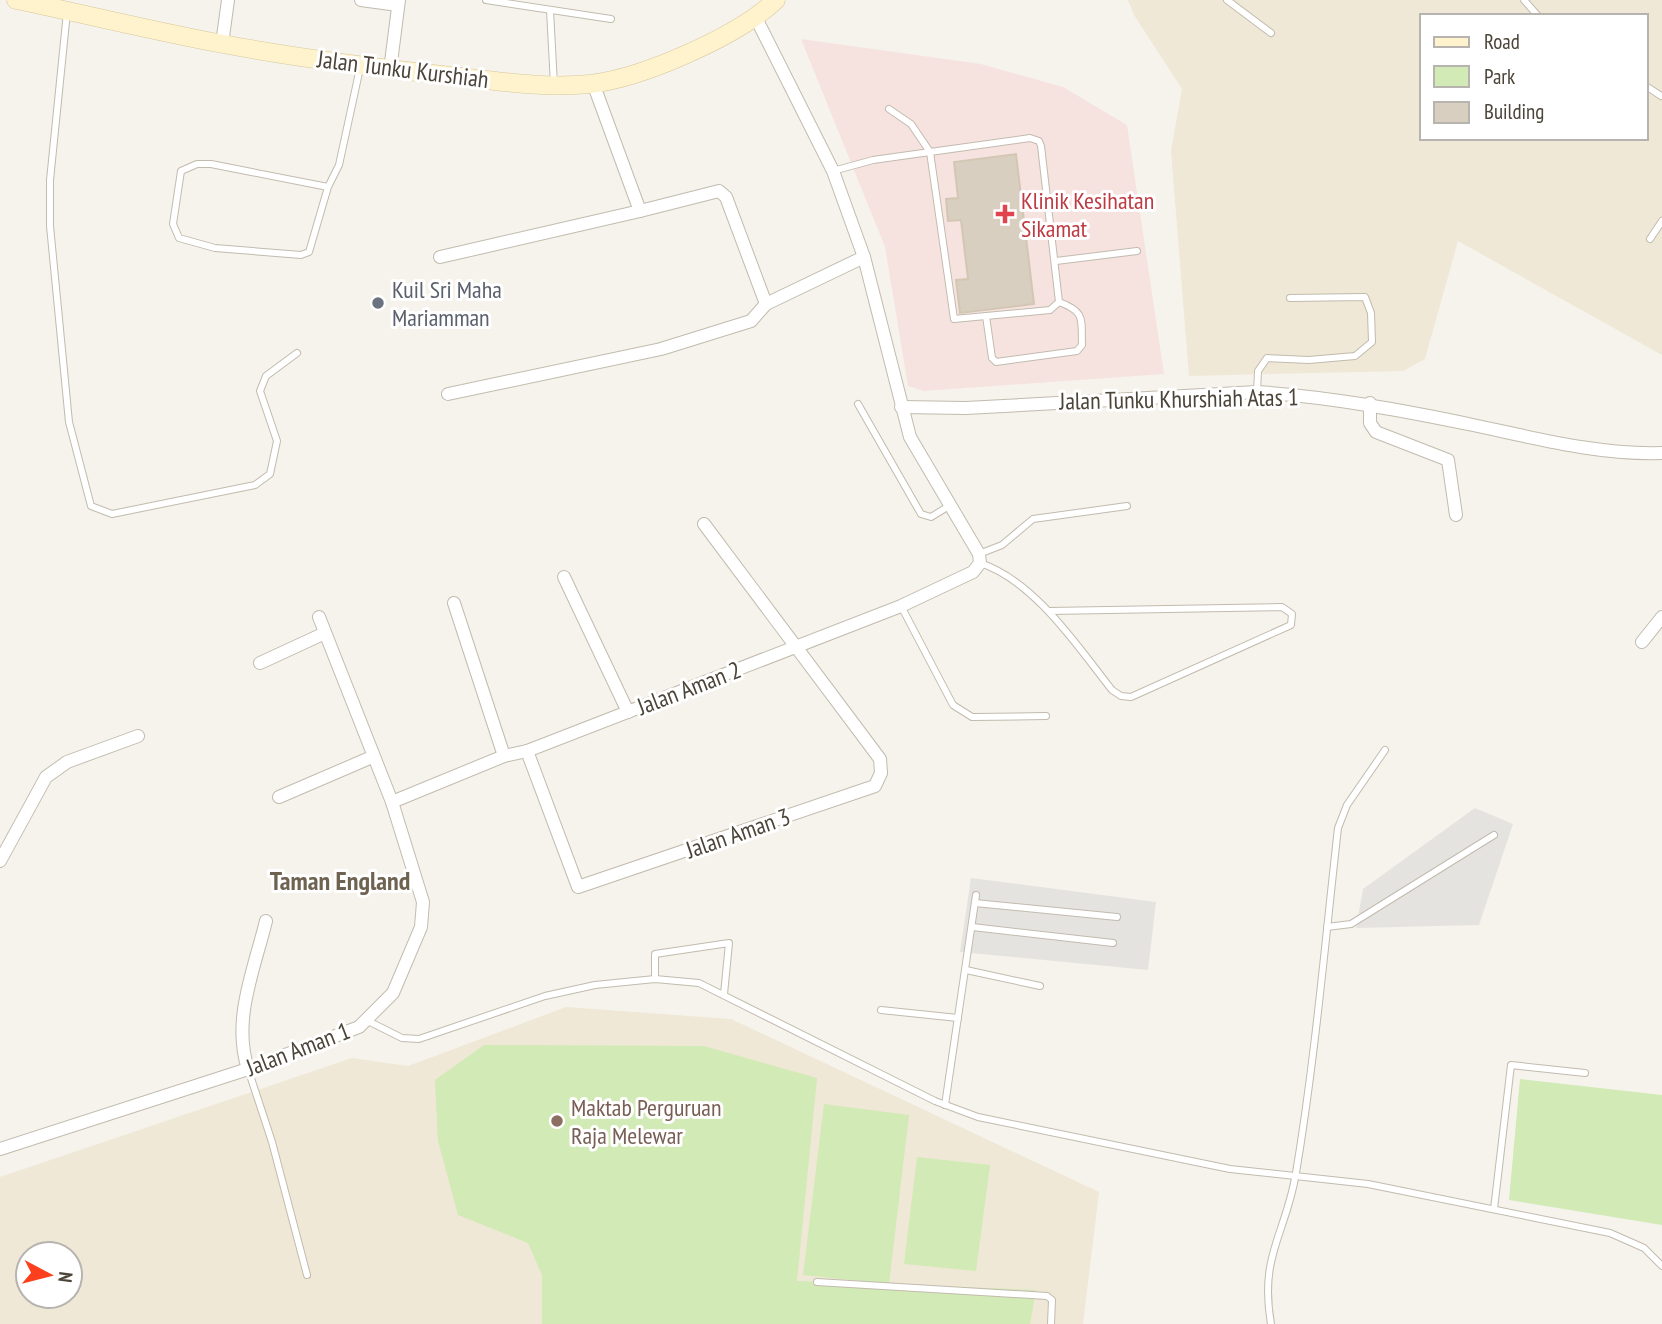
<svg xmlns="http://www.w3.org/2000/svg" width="1662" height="1324" font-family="'PT Sans Narrow',sans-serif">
  <rect width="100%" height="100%" fill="#f6f3ec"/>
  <g fill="#efe8d6" fill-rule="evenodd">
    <path d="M1128 0H1662V355L1458 241 1425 359 1403 371 1189 376 1171 151 1182 89 1134 15ZM1422 16H1646V138H1422Z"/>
    <path d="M566 1007 731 1019 1099 1192 1083 1324H0V1177L352 1058 408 1066ZM28 1254H70V1296H28Z"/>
  </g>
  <path fill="#f6e3e0" d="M801 39 981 64 1063 87 1127 125 1164 374 924 391 908 386 885 247Z"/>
  <g fill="#d2eab5">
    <path d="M484 1045 704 1046 817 1078 797 1281 888 1284 803 1275 824 1104 909 1115 889 1284 1036 1290 1030 1324H542V1275L528 1243 458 1215 438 1141 435 1080Z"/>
    <path d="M1520 1079 1662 1095V1225L1509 1200Z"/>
    <path d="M917 1157 990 1165 976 1271 904 1264Z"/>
  </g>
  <g fill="#e5e3e0">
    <path d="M1475 808 1513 824 1479 925 1356 928 1363 889Z"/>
    <path d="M971 878 1156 902 1148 970 960 952Z"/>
  </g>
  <path fill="#d8cfc1" stroke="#d3c7b4" stroke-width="2" d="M1016 154 1034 304 960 313 956 280 968 279 961 220 948 221 946 199 958 198 954 162Z"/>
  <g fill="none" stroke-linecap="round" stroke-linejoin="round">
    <defs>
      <g id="service">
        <path d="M486 0 611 19"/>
        <path d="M1227 0 1271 33"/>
        <path d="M1524 0 1538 16"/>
        <path d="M550 10 554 85"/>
        <path d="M67 12 50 180V226L69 422 91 506 112 514 255 485 270 474 277 441 260 391 266 376 297 353"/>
        <path d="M1646 86 1661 96"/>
        <path d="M1030 138 1039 141 1041 146 1059 302 1050 310 954 319 930 152Z"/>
        <path d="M833 171 873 160 930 152 911 124 889 109"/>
        <path d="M328 187 211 164H197L181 171 173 224 179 238 215 248 301 255 309 252 328 187 339 165 360 68"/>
        <path d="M1650 239 1662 221"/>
        <path d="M1056 261 1137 251"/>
        <path d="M986 316 992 358 996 362 1077 351 1082 345C1081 319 1086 312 1059 302"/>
        <path d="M1257 392 1258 371 1267 358 1309 360 1355 356 1372 342 1371 313 1365 297 1290 298"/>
        <path d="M858 404 921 514 931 517 949 506"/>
        <path d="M979 554 1002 545 1033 519 1127 506"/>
        <path d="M980 563C1035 581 1078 647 1112 690L1121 696 1131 697 1291 625 1292 614 1282 607 1049 611"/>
        <path d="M901 606 953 705 972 717 1046 716"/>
        <path d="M975 903 1117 917"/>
        <path d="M972 927 1113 943"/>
        <path d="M1327 927 1351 924 1494 835"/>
        <path d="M966 970 1040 986"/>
        <path d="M655 979V954L729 943 724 994"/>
        <path d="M881 1010 958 1018"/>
        <path d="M366 1020 402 1038 419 1039 545 996 595 985 655 979 699 983 935 1101 978 1117 1230 1169 1368 1184 1610 1233 1644 1248 1662 1266"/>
        <path d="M248 1069 272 1142 307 1275"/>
        <path d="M945 1105 976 895"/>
        <path d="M1494 1209 1511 1065 1585 1073"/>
        <path d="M817 1282 1047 1296 1052 1300 1051 1324"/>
        <path d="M1271 1324C1259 1255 1286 1234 1296 1173 1315 1059 1325 943 1338 828L1347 805 1385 750"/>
      </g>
      <g id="minor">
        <path d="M361 0 398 5"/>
        <path d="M222 44 228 0"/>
        <path d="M390 70 399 0"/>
        <path d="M593 83 640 211 719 191 726 197 766 304"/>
        <path d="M440 257 640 211"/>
        <path d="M448 394 661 349 751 321 766 304 864 257"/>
        <path d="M1370 403V423L1376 432 1448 460 1456 515"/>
        <path d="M901 407 966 408 1257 392C1330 397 1401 410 1473 425 1535 438 1598 455 1662 453"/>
        <path d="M564 577 628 712"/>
        <path d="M454 603 504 756"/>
        <path d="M1642 642 1662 617"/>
        <path d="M260 663 325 633"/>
        <path d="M527 751 578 887 875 786 881 773 880 759 704 524"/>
        <path d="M279 797 372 757"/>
        <path d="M392 802 504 756 527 751 901 606 973 572 980 563 979 554 910 437 864 257 833 171 756 18"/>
        <path d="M0 861 46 777 67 762 138 736"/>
        <path d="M248 1069C232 1020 254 970 266 921"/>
        <path d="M0 1149 248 1069 359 1027 393 993 421 927 423 902 392 802 319 617"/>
      </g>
      <path id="secondary" d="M16 0C85 14 153 31 223 44 296 58 369 67 443 75 492 80 541 89 590 84 643 78 738 36 776 0"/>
    </defs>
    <use href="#service" stroke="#c2bbae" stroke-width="8"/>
    <use href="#minor" stroke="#c2bbae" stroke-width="14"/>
    <use href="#secondary" stroke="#d6c79b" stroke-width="19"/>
    <use href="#service" stroke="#fff" stroke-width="6"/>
    <use href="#minor" stroke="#fff" stroke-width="12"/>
    <use href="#secondary" stroke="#fff3cd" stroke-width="18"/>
  </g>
  <path fill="#e0444e" stroke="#fff" stroke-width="2.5" d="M1001.5 203.5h7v7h7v7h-7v7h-7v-7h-7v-7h7z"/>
  <circle fill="#6b7280" stroke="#fff" stroke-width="2.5" cx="378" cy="303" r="7"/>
  <circle fill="#8d6e63" stroke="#fff" stroke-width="2.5" cx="557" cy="1121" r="7"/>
  <g text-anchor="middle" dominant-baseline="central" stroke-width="6" stroke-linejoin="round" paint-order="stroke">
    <g font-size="24" fill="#4b4439" stroke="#fff">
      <text transform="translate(403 69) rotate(7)">Jalan Tunku Kurshiah</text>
      <text transform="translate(1179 399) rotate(-1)">Jalan Tunku Khurshiah Atas 1</text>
      <text transform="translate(689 688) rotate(-21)">Jalan Aman 2</text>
      <text transform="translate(738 833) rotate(-19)">Jalan Aman 3</text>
      <text transform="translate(298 1049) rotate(-21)">Jalan Aman 1</text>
    </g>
    <g font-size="24" fill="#be3a42" stroke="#fff" text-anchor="start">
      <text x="1021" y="200">Klinik Kesihatan<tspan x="1021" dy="28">Sikamat</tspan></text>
    </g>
    <g font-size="24" fill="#5b616d" stroke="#fff" text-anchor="start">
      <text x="392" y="289">Kuil Sri Maha<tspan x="392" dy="28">Mariamman</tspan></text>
    </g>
    <g font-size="24" fill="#785e54" stroke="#fff" text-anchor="start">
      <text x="571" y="1107">Maktab Perguruan<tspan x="571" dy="28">Raja Melewar</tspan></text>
    </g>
    <g font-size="26" font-weight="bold" fill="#6e6250" stroke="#fff">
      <text x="340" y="880">Taman England</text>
    </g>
  </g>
  <rect x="1420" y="14" width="228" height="126" fill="#ffffff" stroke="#b7b4b0" stroke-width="2"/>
  <rect x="1434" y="37" width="35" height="10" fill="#fff3cd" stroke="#b7b4b0" stroke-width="2"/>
  <text x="1484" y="49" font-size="21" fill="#4b4439">Road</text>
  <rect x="1434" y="66" width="35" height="21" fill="#d2eab5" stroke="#b7b4b0" stroke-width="2"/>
  <text x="1484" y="84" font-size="21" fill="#4b4439">Park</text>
  <rect x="1434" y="102" width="35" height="21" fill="#d8cfc1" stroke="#b7b4b0" stroke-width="2"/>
  <text x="1484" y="119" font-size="21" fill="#4b4439">Building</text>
  <g transform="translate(49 1275) rotate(97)"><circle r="33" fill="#ffffff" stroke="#b7b4b0" stroke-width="2"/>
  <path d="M0-5L12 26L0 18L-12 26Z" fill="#fc3f1d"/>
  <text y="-10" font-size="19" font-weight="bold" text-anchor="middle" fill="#4b4439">N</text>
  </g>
</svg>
